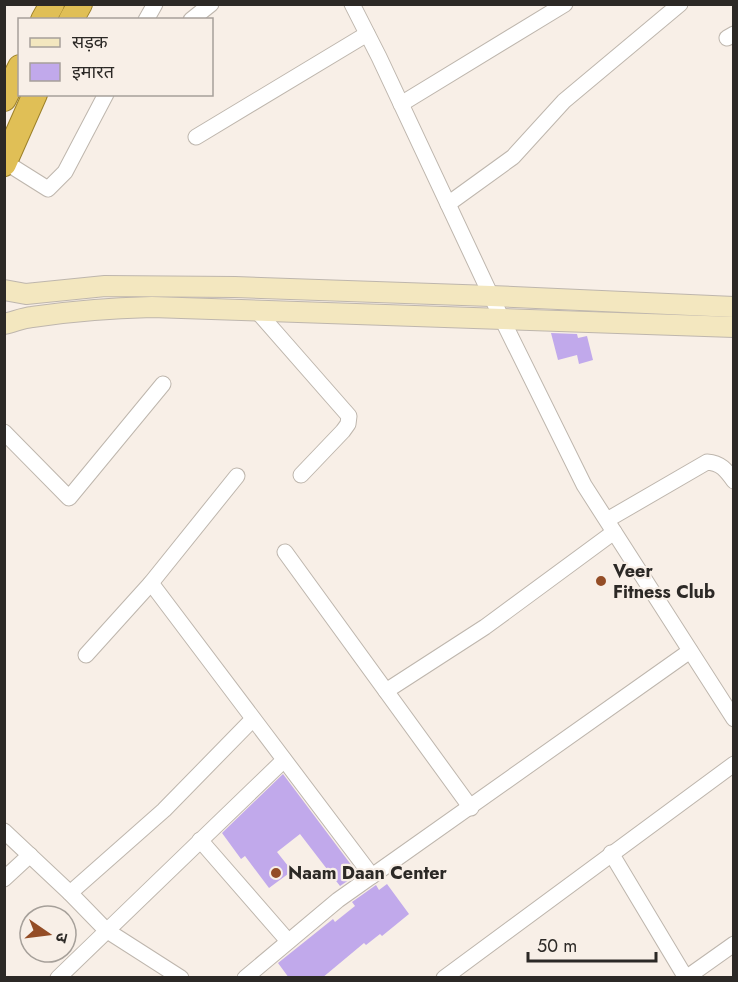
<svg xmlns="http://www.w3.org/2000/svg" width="738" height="982" font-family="Jost,'Noto Sans Devanagari',sans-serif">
  <rect width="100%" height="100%" fill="#f8efe7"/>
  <g fill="#c1a9eb">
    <path d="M551 333 577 334 578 338 587 336 593 360 579 364 577 355 558 360Z"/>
    <path d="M283 774 358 874 340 886 300 834 277 852 292 871 269 888 245 856 241 859 222 833Z"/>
    <path d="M387 884 409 914 382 936 380 934 366 945 364 943 322 978H289L278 963 333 919 335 922 355 906 352 902 376 885 379 890Z"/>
  </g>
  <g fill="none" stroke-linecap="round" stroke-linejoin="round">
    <defs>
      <g id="minor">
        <path d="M352 4 379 57 501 317 584 485 734 719"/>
        <path d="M146 20 155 4"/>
        <path d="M191 20 211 4"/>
        <path d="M727 38 734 34"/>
        <path d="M401 104 565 4"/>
        <path d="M196 137 367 34"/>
        <path d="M5 162 48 189 65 172 106 94"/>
        <path d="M448 204 513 157 564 101 680 4"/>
        <path d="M256 310 349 416 348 424 343 431 301 475"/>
        <path d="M4 432 69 498 163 384"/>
        <path d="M607 520 707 462C721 463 726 470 734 481"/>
        <path d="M285 552 471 808"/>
        <path d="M151 583 372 876"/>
        <path d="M86 655 151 583 237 476"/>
        <path d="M386 691 485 627 614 532"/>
        <path d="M4 831 70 893 106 930 181 978"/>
        <path d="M200 840 288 941"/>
        <path d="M611 853 686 978"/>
        <path d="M4 879 30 855"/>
        <path d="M70 893 164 810 253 719"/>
        <path d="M58 978 284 760"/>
        <path d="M245 978 338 900 690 651"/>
        <path d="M444 978 734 764"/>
        <path d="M686 978 734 944"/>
      </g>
      <g id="secondary">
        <path d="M4 290 26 294 105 286 235 287 491 296 734 307"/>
        <path d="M4 324C14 322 22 318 32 317 72 311 112 308 152 307L734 327"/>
      </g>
      <g id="trunk">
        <path d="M43 20 52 4"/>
        <path d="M71 20 80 4"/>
        <path d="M4 99 20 67"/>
        <path d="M4 164 35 94"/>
      </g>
    </defs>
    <use href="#minor" stroke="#beb6ad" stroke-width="17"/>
    <use href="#secondary" stroke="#beb6ad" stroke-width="22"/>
    <use href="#trunk" stroke="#9c8029" stroke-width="26"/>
    <use href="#minor" stroke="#fff" stroke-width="15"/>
    <use href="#secondary" stroke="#f3e7bf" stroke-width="20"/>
    <use href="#trunk" stroke="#e0bf56" stroke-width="24"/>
  </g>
  <g fill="#944d26" stroke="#f8efe7" stroke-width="2">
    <circle cx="601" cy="581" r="6"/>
    <circle cx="276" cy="873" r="6"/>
  </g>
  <g text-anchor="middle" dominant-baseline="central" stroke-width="4.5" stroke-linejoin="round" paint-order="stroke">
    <g font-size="18" font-weight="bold" fill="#2c2926" stroke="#f8efe7" text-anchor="start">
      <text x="613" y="571">Veer<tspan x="613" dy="21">Fitness Club</tspan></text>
      <text x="288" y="873">Naam Daan Center</text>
    </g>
  </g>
  <rect width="738" height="982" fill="none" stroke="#2c2926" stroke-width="12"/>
  <rect x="18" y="18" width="195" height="78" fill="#f8efe7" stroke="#a6a09a" stroke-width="1.5"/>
  <rect x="30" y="38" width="30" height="9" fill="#f3e7bf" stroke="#a6a09a" stroke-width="1.5"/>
  <text x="72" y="48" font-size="18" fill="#2c2926">सड़क</text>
  <rect x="30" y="63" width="30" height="18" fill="#c1a9eb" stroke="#a6a09a" stroke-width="1.5"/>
  <text x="72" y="78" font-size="18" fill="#2c2926">इमारत</text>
  <g transform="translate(48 934) rotate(104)"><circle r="28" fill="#f8efe7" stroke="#a6a09a" stroke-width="1.5"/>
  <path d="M0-4.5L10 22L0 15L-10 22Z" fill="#944d26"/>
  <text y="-9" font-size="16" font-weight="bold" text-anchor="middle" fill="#2c2926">उ</text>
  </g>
  <path d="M528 952v9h128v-9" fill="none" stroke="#2c2926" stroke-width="3"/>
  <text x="537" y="952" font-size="18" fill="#2c2926" stroke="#f8efe7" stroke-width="4.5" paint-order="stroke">50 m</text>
</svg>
